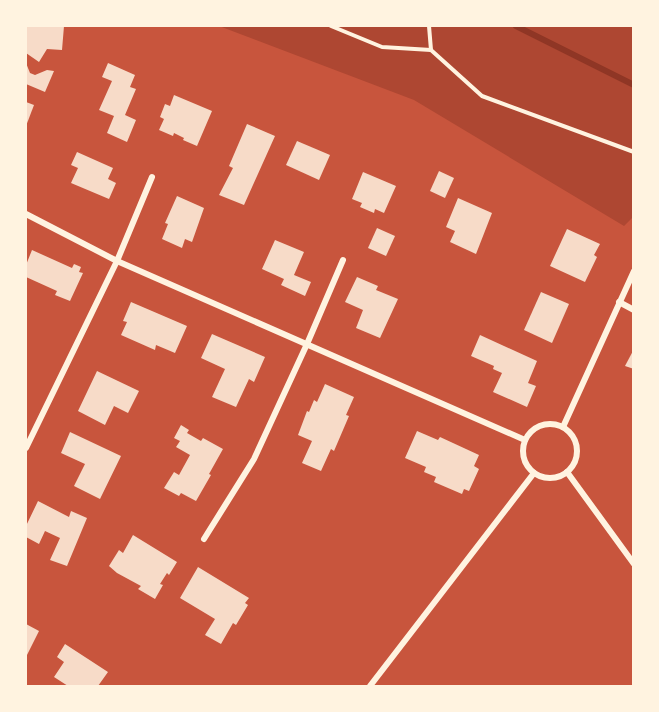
<svg xmlns="http://www.w3.org/2000/svg" width="659" height="712" font-family="'Fira Sans Condensed',sans-serif">
  <rect width="100%" height="100%" fill="#c8553d"/>
  <path fill="#ae4732" d="M219 26H633V217L624 226 414 100Z"/>
  <g fill="none" stroke-linecap="round" stroke-linejoin="round">
    <path stroke="#8f3625" stroke-width="6" d="M516 26 634 85"/>
  </g>
  <g fill="#f7dbc8">
    <path d="M26 26H64L62 50 47 49 39 62 26 53Z"/>
    <path d="M26 63 30 73 35 75 47 70 54 71 45 92 26 84Z"/>
    <path d="M108 63 135 75 130 87 136 89 125 115 136 120 127 142 107 133 114 116 99 110 112 81 102 77Z"/>
    <path d="M174 95 212 111 197 146 183 140 184 138 174 133 173 136 159 130 164 119 160 117 165 104 170 106Z"/>
    <path d="M26 102 34 105 26 126Z"/>
    <path d="M247 124 275 136 244 205 219 195 233 168 229 166Z"/>
    <path d="M297 141 330 155 319 180 286 165Z"/>
    <path d="M77 152 113 168 108 179 116 183 109 199 71 183 78 168 71 165Z"/>
    <path d="M439 171 454 178 445 198 430 191Z"/>
    <path d="M363 172 396 186 384 213 375 209 374 213 360 207 362 203 352 199Z"/>
    <path d="M177 196 204 208 192 242 185 239 182 248 162 239 168 224 165 223Z"/>
    <path d="M458 198 492 213 476 254 450 242 455 231 446 227Z"/>
    <path d="M377 228 395 236 386 256 368 248Z"/>
    <path d="M567 229 600 244 594 255 597 257 585 282 550 266Z"/>
    <path d="M275 240 304 252 294 275 311 282 305 296 281 285 284 279 262 269Z"/>
    <path d="M32 250 72 268 74 264 81 267 79 272 83 273 70 301 55 295 57 291 26 277V265Z"/>
    <path d="M357 277 378 286 376 290 398 299 380 338 356 328 363 310 345 302Z"/>
    <path d="M541 292 569 304 552 343 524 330Z"/>
    <path d="M131 302 187 326 175 353 156 345 155 350 121 335 127 322 123 321Z"/>
    <path d="M212 334 265 357 254 382 249 379 236 407 212 397 225 369 201 358Z"/>
    <path d="M480 335 537 361 528 383 536 386 527 407 493 392 502 373 493 369 494 366 471 356Z"/>
    <path d="M634 349V369L625 366Z"/>
    <path d="M97 371 139 391 128 413 114 406 105 425 78 411Z"/>
    <path d="M325 384 354 397 346 415 349 416 334 451 331 449 321 471 302 463 312 441 298 435 307 411 309 412 314 400 317 402Z"/>
    <path d="M181 425 189 430 187 433 201 441 203 438 223 449 209 474 211 475 196 501 181 493 179 496 164 488 174 472 179 475 190 455 176 447 180 441 174 438Z"/>
    <path d="M417 431 438 440 440 437 479 455 474 466 479 469 469 491 464 489 462 494 434 482 436 477 424 472 426 467 405 458Z"/>
    <path d="M70 432 121 456 100 499 74 486 85 464 61 453Z"/>
    <path d="M38 501 69 517 71 511 87 518 67 566 50 560 60 538 45 531 39 544 26 537V526Z"/>
    <path d="M133 535 177 562 169 575 167 573 160 584 163 585 155 599 138 589 141 586 117 573 109 566 119 550 123 553Z"/>
    <path d="M198 567 249 598 245 603 248 605 236 625 233 623 221 644 205 635 215 619 180 598Z"/>
    <path d="M26 624 39 631 26 657Z"/>
    <path d="M65 644 108 672 98 686H68L54 677 64 662 57 657Z"/>
  </g>
  <g fill="none" stroke-linecap="round" stroke-linejoin="round">
    <g stroke="#fff3e0" stroke-width="4">
      <path d="M331 26 382 47 431 50 482 96 634 152"/>
      <path d="M429 26 431 50"/>
    </g>
    <g stroke="#fff3e0" stroke-width="6">
      <path d="M26 214 117 261 525 440"/>
      <path d="M619 302 634 310"/>
      <circle cx="550" cy="451" r="27"/>
      <path d="M563 427 634 271"/>
      <path d="M26 448 117 261 152 177"/>
      <path d="M567 472 634 564"/>
      <path d="M204 539 254 459 307 344 343 260"/>
      <path d="M370 686 534 473"/>
    </g>
  </g>
  <rect width="659" height="712" fill="none" stroke="#fff3e0" stroke-width="54"/>
</svg>
